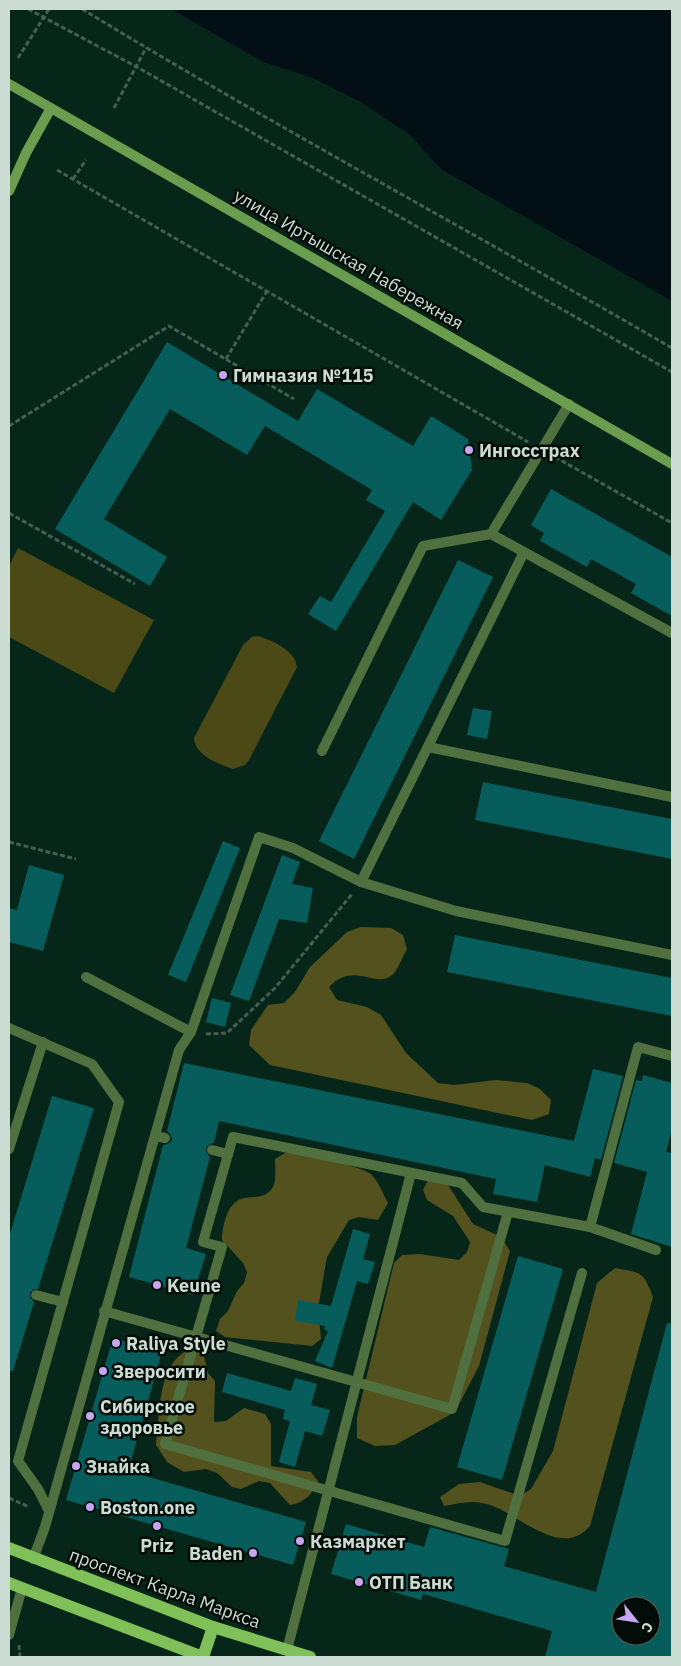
<svg xmlns="http://www.w3.org/2000/svg" width="681" height="1666" font-family="'IBM Plex Sans',sans-serif">
  <rect width="100%" height="100%" fill="#07261a"/>
  <g fill="#4b4916">
    <path d="M18 548 154 620 114 693 9 637V566Z"/>
    <path d="M258 636C273 641 295 650 297 667L249 760 245 765 233 769C218 764 195 755 194 738L243 645 252 637Z"/>
  </g>
  <g fill="#53511d">
    <path d="M361 927 391 928 403 935 407 949C403 956 399 967 394 973 378 992 355 959 329 987L337 1000 367 1007 381 1015 406 1053 438 1083 454 1085 496 1080 527 1083 540 1089 551 1100 549 1114 532 1120 270 1065 249 1045 251 1030 268 1005 284 1003 295 992 310 967 347 932Z"/>
    <path d="M296 1152C310 1156 365 1167 372 1175 379 1183 383 1194 388 1203L378 1220 359 1217 349 1220 327 1257 318 1308 321 1339 312 1346 225 1337 216 1331 220 1319 228 1311 237 1291 244 1283 247 1272 243 1263 222 1240C222 1228 227 1203 241 1199 251 1196 263 1199 271 1190 277 1182 275 1169 275 1159L285 1153Z"/>
    <path d="M428 1180 448 1185 473 1224 501 1237 510 1251 479 1366 455 1412 395 1445 375 1446 357 1438V1417L394 1263 402 1255 420 1254 459 1260 467 1252 470 1242 453 1216 427 1200 423 1190Z"/>
    <path d="M615 1268C642 1273 643 1271 653 1297L590 1526C561 1560 519 1514 490 1505 474 1499 460 1503 444 1506L440 1497 459 1484 480 1482 520 1496 531 1489 553 1451 597 1283Z"/>
    <path d="M192 1348 203 1352 208 1373 215 1381 214 1422 226 1421 244 1408 265 1414 271 1424V1466L311 1472 318 1481C313 1494 304 1503 290 1505L270 1483 259 1481 241 1489 232 1487 217 1473 206 1469 184 1472 167 1462 156 1445C160 1414 157 1361 192 1348Z"/>
  </g>
  <path fill="#021015" d="M171 9H672V301L441 169 410 135 359 101 313 78 263 62Z"/>
  <g fill="#065d5b" fill-rule="evenodd">
    <path d="M167 342 298 421 317 389 413 446 431 416 468 439 472 470 441 520 413 502 336 631 308 614 320 596 331 602 385 511 366 500 372 490 265 426 247 455 170 409 104 519 167 557 150 586 55 529Z"/>
    <path d="M551 489 672 557V616L631 593 636 584 591 559 587 567 540 541 544 533 531 525Z"/>
    <path d="M458 560 493 577 354 859 319 841Z"/>
    <path d="M473 708 492 711 487 739 467 735Z"/>
    <path d="M483 782 672 819V859L475 820Z"/>
    <path d="M223 841 240 848 186 982 168 975Z"/>
    <path d="M282 855 300 862 292 884 313 888 307 923 279 919 249 1001 230 995Z"/>
    <path d="M29 865 64 875 43 951 9 942V908L17 910Z"/>
    <path d="M455 935 672 978V1016L447 972Z"/>
    <path d="M212 998 231 1003 225 1027 206 1022Z"/>
    <path d="M184 1063 574 1141 593 1069 623 1076 601 1160 595 1158 590 1177 545 1165 537 1202 493 1194 496 1179 219 1121 214 1143 210 1144 206 1148V1152L210 1157 186 1248 206 1254 193 1295 129 1277 163 1145 168 1144 172 1140 171 1135 167 1131Z"/>
    <path d="M643 1075 672 1083V1129L666 1152 672 1153V1247L631 1234 647 1172 614 1163 636 1080 642 1081Z"/>
    <path d="M52 1096 94 1108 38 1289H34L30 1293V1297L34 1302 13 1371H9V1237Z"/>
    <path d="M353 1229 370 1234 363 1259 375 1262 368 1284 357 1281 332 1368 315 1361 328 1331 324 1329 325 1326 295 1321 298 1300 331 1306Z"/>
    <path d="M518 1256 563 1269 502 1480 457 1467Z"/>
    <path d="M667 1323 672 1324V1657H545L552 1631 423 1594 421 1600 331 1574 346 1524 424 1547 430 1527 509 1549 504 1566 596 1592ZM621 1606H651V1636H621Z"/>
    <path d="M113 1338 162 1352 128 1471 306 1522 293 1565 66 1500Z"/>
    <path d="M227 1373 291 1391 295 1378 317 1384 311 1405 330 1410 322 1436 305 1431 295 1467 279 1462 290 1421 283 1419 285 1410 222 1392Z"/>
  </g>
  <g fill="none" stroke-linecap="round" stroke-linejoin="round">
    <g stroke="#435e53" stroke-width="3" stroke-dasharray="5 2.5" stroke-linecap="butt">
      <path d="M28 9 137 67 672 372"/>
      <path d="M82 9C276 127 476 234 672 348"/>
      <path d="M18 58 49 9"/>
      <path d="M114 108 146 48"/>
      <path d="M57 170 528 442"/>
      <path d="M73 179 86 160"/>
      <path d="M226 359 267 291"/>
      <path d="M9 426 169 326 294 399"/>
      <path d="M555 457 672 523"/>
      <path d="M9 513 135 584"/>
      <path d="M9 842 76 859"/>
      <path d="M206 1034 227 1033 275 988 352 894"/>
      <path d="M9 1498 29 1507"/>
      <path d="M19 1645 20 1657"/>
    </g>
    <g stroke="#50703f" stroke-width="10">
      <path d="M491 534 569 404"/>
      <path d="M428 747 672 797"/>
      <path d="M322 751 423 546 491 534 672 633"/>
      <path d="M361 882 456 911 672 955"/>
      <path d="M86 977 191 1032"/>
      <path d="M9 1028 92 1064 119 1102 18 1461 38 1489 49 1511"/>
      <path d="M155 1136 165 1138"/>
      <path d="M9 1149 43 1042"/>
      <path d="M212 1150 228 1154"/>
      <path d="M590 1227 638 1047 672 1056"/>
      <path d="M582 1273 505 1541 165 1444 222 1247 203 1242 233 1137 462 1183 483 1207 590 1227 656 1250"/>
      <path d="M36 1295 63 1302"/>
      <path d="M104 1311 452 1409 508 1212"/>
      <path d="M33 1559 45 1527 179 1050 191 1032 259 837 293 848 361 882 524 552"/>
      <path d="M9 1635 22 1588"/>
      <path d="M287 1650 411 1173"/>
    </g>
    <g stroke="#6b9d4e" stroke-width="10">
      <path d="M9 84 672 464"/>
      <path d="M9 191 26 153 51 108"/>
    </g>
    <g stroke="#7fc158" stroke-width="12">
      <path d="M9 1548 213 1627 310 1657"/>
      <path d="M9 1583 203 1657"/>
      <path d="M203 1657 213 1627"/>
    </g>
  </g>
  <g fill="#c6a6f0" stroke="#030c07" stroke-width="2">
    <circle cx="223" cy="375" r="5"/>
    <circle cx="469" cy="450" r="5"/>
    <circle cx="157" cy="1285" r="5"/>
    <circle cx="116" cy="1343" r="5"/>
    <circle cx="103" cy="1371" r="5"/>
    <circle cx="90" cy="1416" r="5"/>
    <circle cx="76" cy="1466" r="5"/>
    <circle cx="90" cy="1507" r="5"/>
    <circle cx="157" cy="1526" r="5"/>
    <circle cx="300" cy="1541" r="5"/>
    <circle cx="253" cy="1553" r="5"/>
    <circle cx="359" cy="1582" r="5"/>
  </g>
  <g text-anchor="middle" dominant-baseline="central" stroke-width="5" stroke-linejoin="round" paint-order="stroke">
    <g font-size="18" fill="#cbdcd3" stroke="#030c07">
      <text transform="translate(349 259) rotate(30)">улица Иртышская Набережная</text>
      <text transform="translate(165 1588) rotate(20)">проспект Карла Маркса</text>
    </g>
    <g font-size="18" font-weight="bold" fill="#cbdcd3" stroke="#030c07" text-anchor="start">
      <text x="233" y="375">Гимназия №115</text>
      <text x="479" y="450">Ингосстрах</text>
      <text x="167" y="1285">Keune</text>
      <text x="126" y="1343">Raliya Style</text>
      <text x="113" y="1371">Зверосити</text>
      <text x="100" y="1406">Сибирское<tspan x="100" dy="21">здоровье</tspan></text>
      <text x="86" y="1466">Знайка</text>
      <text x="100" y="1507">Boston.one</text>
      <text x="310" y="1541">Казмаркет</text>
      <text x="157" y="1545" text-anchor="middle">Priz</text>
      <text x="243" y="1553" text-anchor="end">Baden</text>
      <text x="369" y="1582">ОТП Банк</text>
    </g>
  </g>
  <rect width="681" height="1666" fill="none" stroke="#cbdcd3" stroke-width="20"/>
  <g transform="translate(636 1621) rotate(120)"><circle r="24" fill="#030c07" stroke="#535f59"/>
  <path d="M0-4L9 19L0 12L-9 19Z" fill="#c6a6f0"/>
  <text y="-8" font-size="14" font-weight="bold" text-anchor="middle" fill="#cbdcd3">С</text>
  </g>
</svg>
